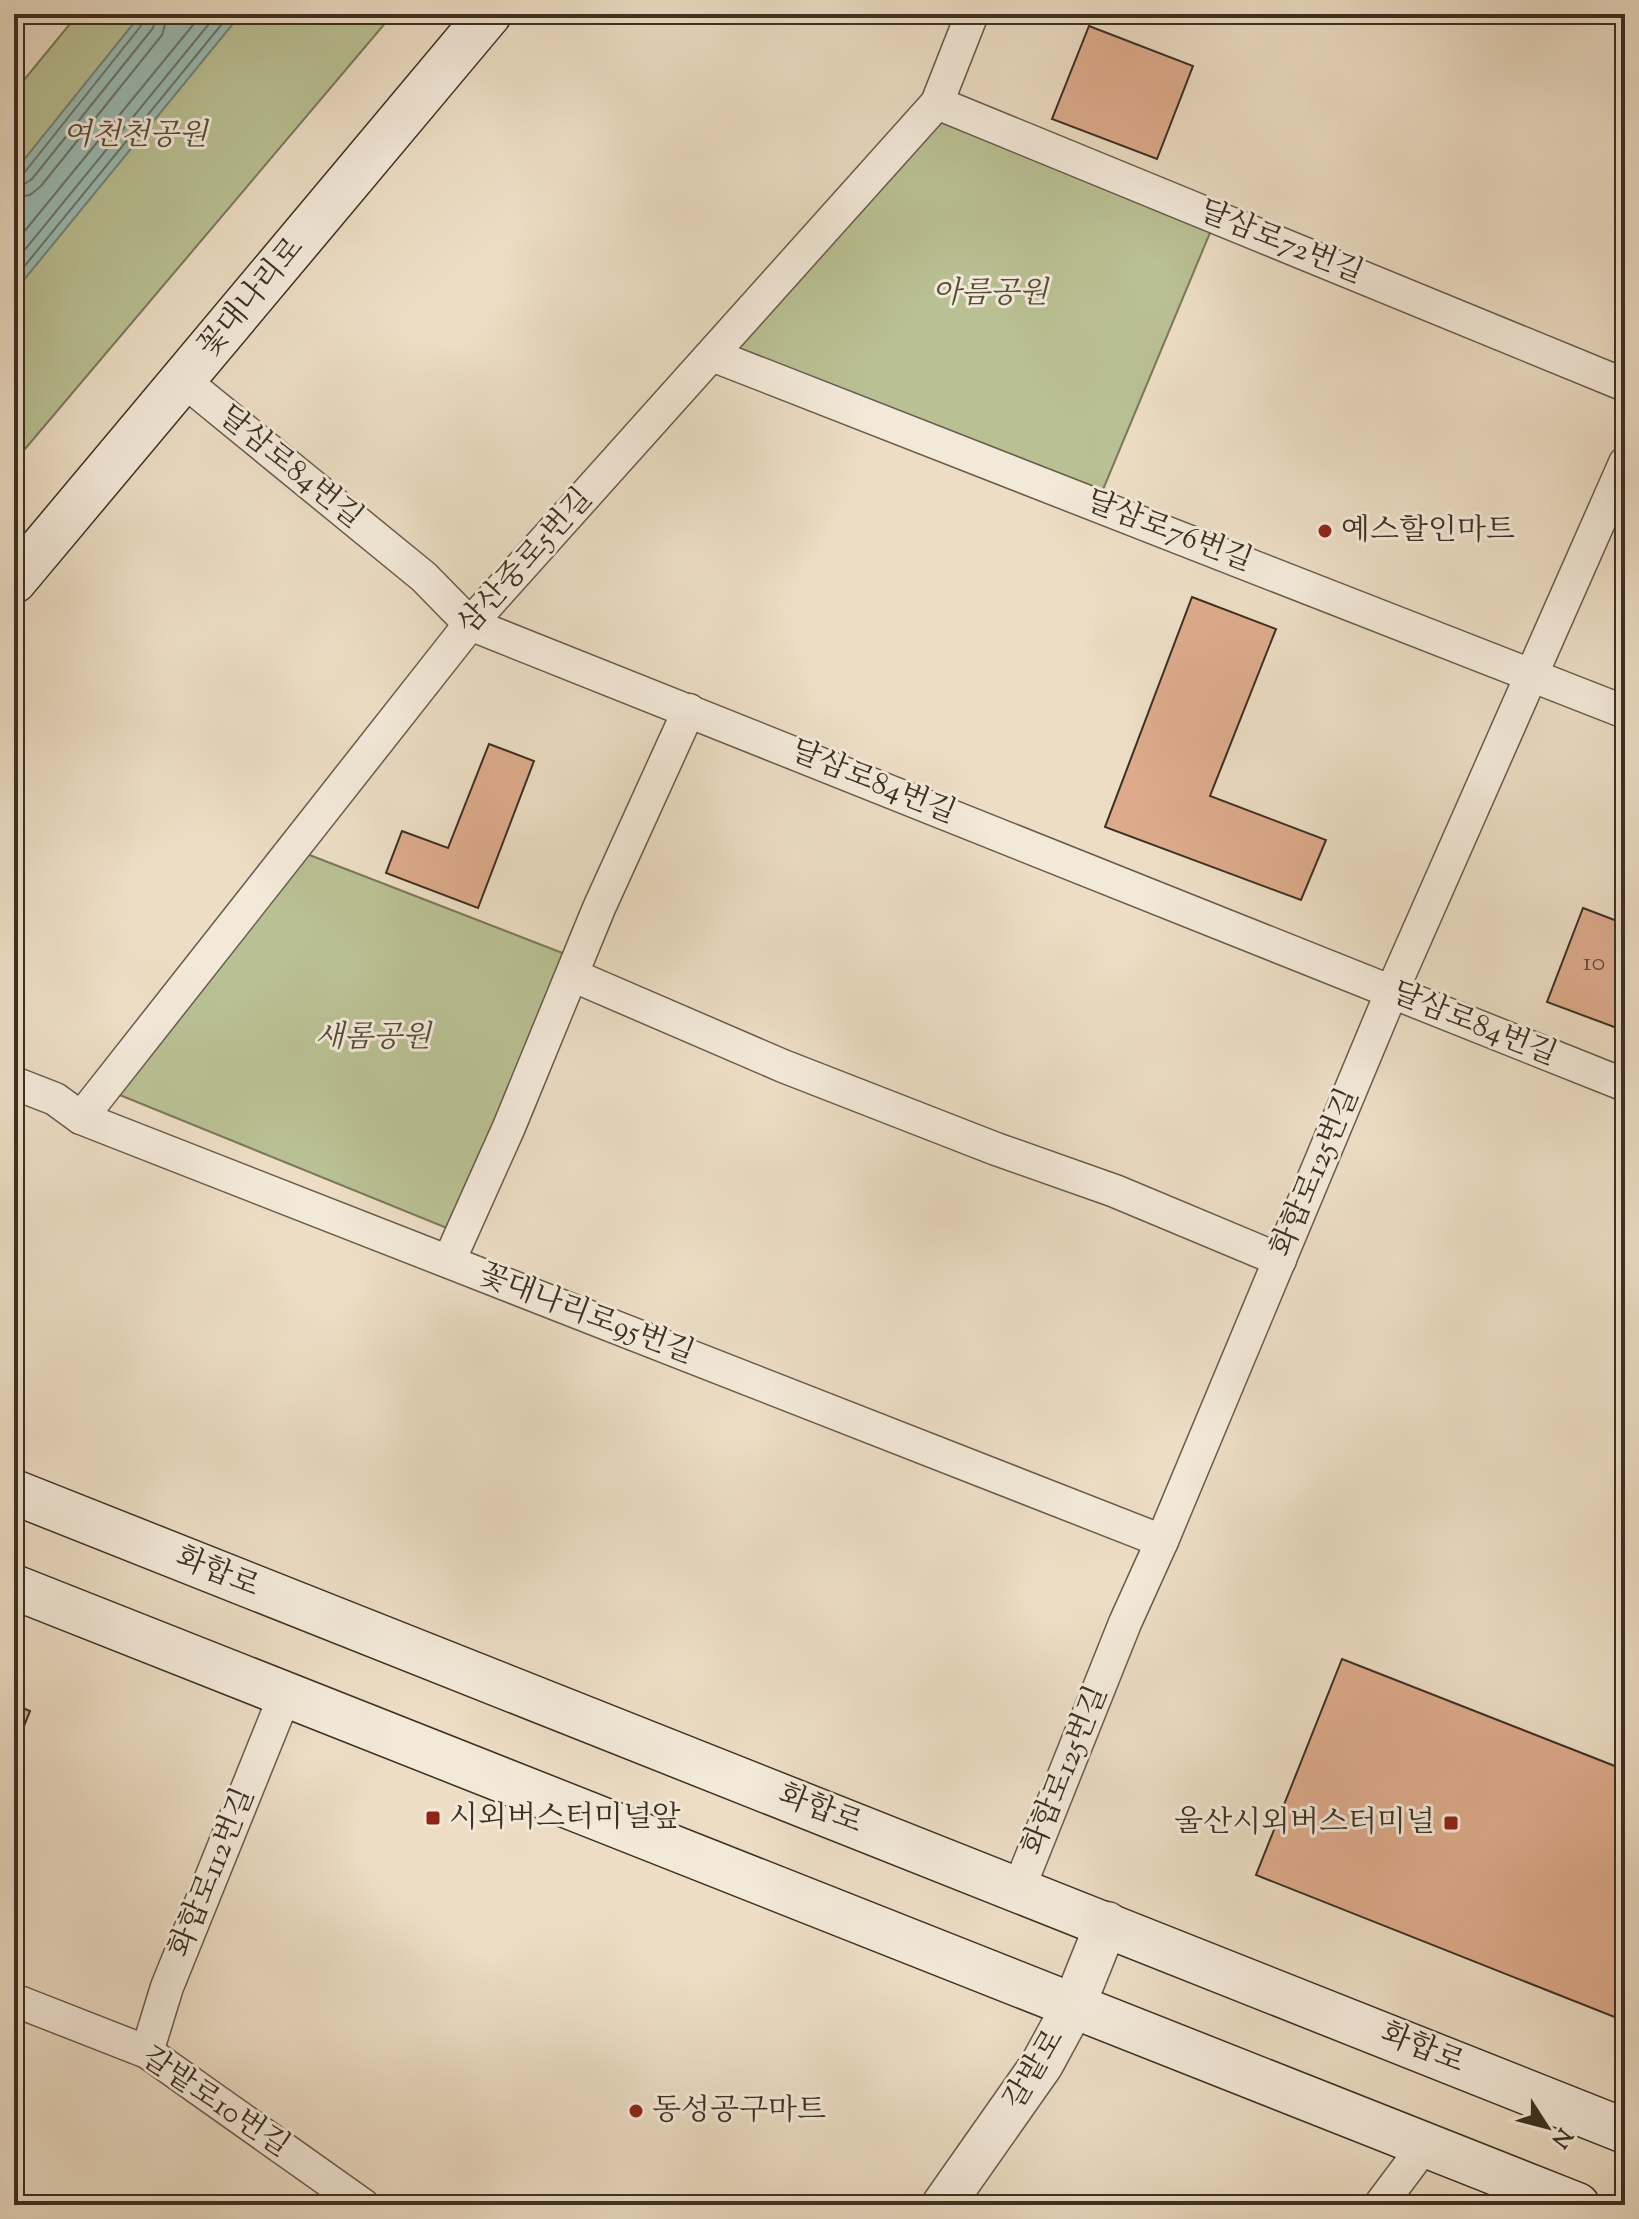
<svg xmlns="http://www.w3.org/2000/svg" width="1639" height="2219" font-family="'Sorts Mill Goudy','Noto Serif KR',serif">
  <rect width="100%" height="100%" fill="#ecddc4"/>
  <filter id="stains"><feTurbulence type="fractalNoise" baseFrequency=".0025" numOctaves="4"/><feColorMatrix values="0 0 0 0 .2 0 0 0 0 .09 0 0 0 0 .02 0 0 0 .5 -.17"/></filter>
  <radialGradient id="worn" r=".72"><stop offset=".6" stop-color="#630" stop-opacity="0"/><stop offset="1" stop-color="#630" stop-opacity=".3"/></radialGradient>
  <g fill="#b9c093" stroke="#7a785b" stroke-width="2">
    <path d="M78 14H393L14 462V92Z"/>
    <path d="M937 103 1217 216 1097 504 727 361Z"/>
    <path d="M294 849 573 957 459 1233 105 1089Z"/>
  </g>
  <path fill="#99bcb4" stroke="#74847a" stroke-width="2" d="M141 14H241L14 292V172Z"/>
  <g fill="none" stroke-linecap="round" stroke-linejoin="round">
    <g stroke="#6a766c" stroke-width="2">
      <path d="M14 176 24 173 144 22 146 14"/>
      <path d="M14 186 23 185 32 179 153 28 156 14"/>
      <path d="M14 198 30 195 41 186 162 35 168 14"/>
      <path d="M14 244 202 14"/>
      <path d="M14 263 217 14"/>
      <path d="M14 279 230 14"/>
    </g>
  </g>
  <g fill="#ddab8c" stroke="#3c3023" stroke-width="2">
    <path d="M1089 26 1193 66 1157 159 1052 119Z"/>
    <path d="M1192 597 1276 629 1210 796 1326 840 1301 900 1105 827Z"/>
    <path d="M489 744 534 761 478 908 386 873 402 831 448 848Z"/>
    <path d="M1583 908 1625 924V1031L1547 1002Z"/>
    <path d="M1342 1659 1625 1770V1999L1617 2018 1256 1875Z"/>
    <path d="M14 1704 30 1711 14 1751Z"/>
  </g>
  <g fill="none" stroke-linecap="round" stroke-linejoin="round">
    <defs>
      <g id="minor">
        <path d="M937 103 1625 385"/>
        <path d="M712 355 1625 712"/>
        <path d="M183 380 424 577 470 624 1625 1085"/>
        <path d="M572 975 783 1066 996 1149 1115 1191 1280 1260"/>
        <path d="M14 1083 55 1099 81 1118 1162 1541"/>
        <path d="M81 1118 470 624 937 103 972 14"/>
        <path d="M449 1261 509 1127 599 908 689 710"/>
        <path d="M1019 1888 1125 1623 1162 1541 1392 991 1625 463"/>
        <path d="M14 2000 147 2052 363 2205"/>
        <path d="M147 2052 167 1987 285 1695"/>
        <path d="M1380 2205 1425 2145"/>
      </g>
      <path id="tertiary" d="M943 2205 1042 2064 1074 2005 1107 1923"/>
      <g id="secondary">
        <path d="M14 581 489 14"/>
        <path d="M14 1492 1625 2131"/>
        <path d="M14 1587 1577 2205"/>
      </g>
    </defs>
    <use href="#minor" stroke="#685b4b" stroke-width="35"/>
    <use href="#tertiary" stroke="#685b4b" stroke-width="45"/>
    <use href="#secondary" stroke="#3c3023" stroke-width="47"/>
    <use href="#minor" stroke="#f3e9d9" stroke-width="32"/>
    <use href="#tertiary" stroke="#f3e9d9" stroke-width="42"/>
    <use href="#secondary" stroke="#f3e9d9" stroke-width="44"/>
  </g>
  <g fill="#8f2418" stroke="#f3e9d9" stroke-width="3">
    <circle cx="1325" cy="531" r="8"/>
    <rect x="425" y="1810" width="16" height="16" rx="4"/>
    <rect x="1443" y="1815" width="16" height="16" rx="4"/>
    <circle cx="636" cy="2111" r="8"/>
  </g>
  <g text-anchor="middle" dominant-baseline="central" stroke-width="6" stroke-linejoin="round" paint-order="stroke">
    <g font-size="26" fill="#644f3d">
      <text x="1594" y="963">10</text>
    </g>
    <g font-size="30" font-style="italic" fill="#554d39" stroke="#f3e9d9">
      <text x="135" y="136">여천천공원</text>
      <text x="990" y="294">아름공원</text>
      <text x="373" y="1038">새롬공원</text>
    </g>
    <g font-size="30" fill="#3c3023" stroke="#f3e9d9">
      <text transform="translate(1281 243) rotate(22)">달삼로72번길</text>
      <text transform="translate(252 298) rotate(-50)">꽃대나리로</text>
      <text transform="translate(290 468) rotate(39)">달삼로84번길</text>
      <text transform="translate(1169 532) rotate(21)">달삼로76번길</text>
      <text transform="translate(526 562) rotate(-48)">삼산중로5번길</text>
      <text transform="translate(873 783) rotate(22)">달삼로84번길</text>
      <text transform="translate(1474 1025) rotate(22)">달삼로84번길</text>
      <text transform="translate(1316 1173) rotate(-67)">화합로125번길</text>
      <text transform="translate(586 1315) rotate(21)">꽃대나리로95번길</text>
      <text transform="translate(217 1573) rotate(22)">화합로</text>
      <text transform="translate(1066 1771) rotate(-68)">화합로125번길</text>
      <text transform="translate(820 1810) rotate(21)">화합로</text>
      <text transform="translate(213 1873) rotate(-68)">화합로112번길</text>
      <text transform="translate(1422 2049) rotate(22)">화합로</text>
      <text transform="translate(1035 2070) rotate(-59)">갈밭로</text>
      <text transform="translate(215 2103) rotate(34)">갈밭로10번길</text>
    </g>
    <g font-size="30" fill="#3c3023" stroke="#f3e9d9" text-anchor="start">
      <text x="1341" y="531">예스할인마트</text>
      <text x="449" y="1818">시외버스터미널앞</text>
      <text x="1435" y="1823" text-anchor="end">울산시외버스터미널</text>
      <text x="652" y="2111">동성공구마트</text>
    </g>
  </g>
  <rect width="1639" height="2219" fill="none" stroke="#ecddc4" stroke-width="48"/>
  <rect x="16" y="16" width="1607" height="2187" fill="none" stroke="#3c3023" stroke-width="4"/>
  <rect x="24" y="24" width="1591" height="2171" fill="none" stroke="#3c3023" stroke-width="2"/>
  <g transform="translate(1547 2127) rotate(126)" stroke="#f3e9d9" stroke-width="6" paint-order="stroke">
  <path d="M0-6L14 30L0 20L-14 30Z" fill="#3c3023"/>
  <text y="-12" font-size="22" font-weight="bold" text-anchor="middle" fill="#3c3023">N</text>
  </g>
  <rect width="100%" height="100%" filter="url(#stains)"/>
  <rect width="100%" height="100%" fill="url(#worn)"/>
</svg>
